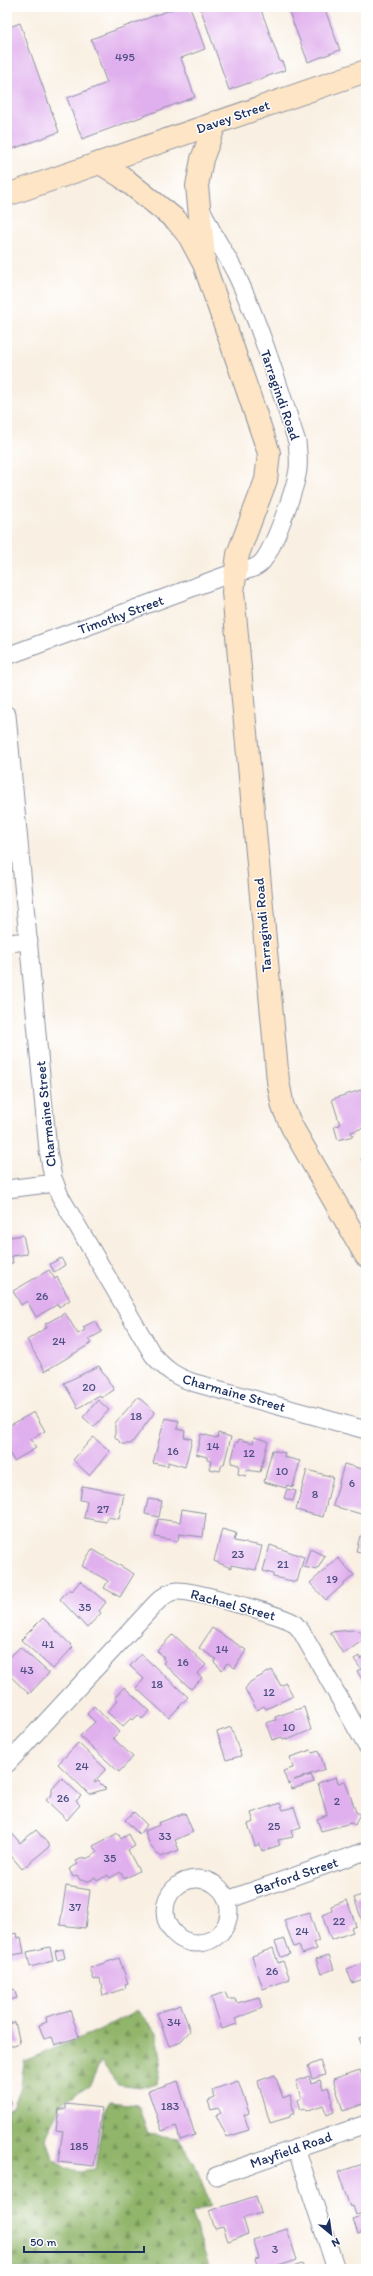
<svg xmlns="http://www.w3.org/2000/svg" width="373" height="2276" font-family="Itim,sans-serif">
  <defs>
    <pattern id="forest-firs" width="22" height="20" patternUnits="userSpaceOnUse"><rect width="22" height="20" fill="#91b56a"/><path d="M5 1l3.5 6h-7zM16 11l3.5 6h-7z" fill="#76945a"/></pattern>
  </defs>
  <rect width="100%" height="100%" fill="#fff"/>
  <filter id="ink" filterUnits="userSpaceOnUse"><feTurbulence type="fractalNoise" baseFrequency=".025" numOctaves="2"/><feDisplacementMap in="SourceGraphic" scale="8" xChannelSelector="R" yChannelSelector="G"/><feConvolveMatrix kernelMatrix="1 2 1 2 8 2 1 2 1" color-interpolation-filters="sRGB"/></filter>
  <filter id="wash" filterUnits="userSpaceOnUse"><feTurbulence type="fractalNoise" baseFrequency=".012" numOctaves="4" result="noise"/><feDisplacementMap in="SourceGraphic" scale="16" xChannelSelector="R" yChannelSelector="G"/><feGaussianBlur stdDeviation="0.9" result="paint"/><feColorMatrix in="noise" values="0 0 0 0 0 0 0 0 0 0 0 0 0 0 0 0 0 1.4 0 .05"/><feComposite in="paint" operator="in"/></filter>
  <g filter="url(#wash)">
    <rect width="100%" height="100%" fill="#f9f0e3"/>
    <g fill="url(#forest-firs)" stroke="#567264">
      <path d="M7 1551 10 1582 7 1587Z"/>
      <path d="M137 2010 157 2033 161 2059 157 2083 140 2088 118 2085 101 2061 89 2086 61 2103 46 2139 52 2158 67 2169 81 2171 95 2169 103 2117 109 2102 138 2105 148 2134 178 2138 194 2162 211 2206 191 2213 210 2269H7V2110L13 2107 21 2087 24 2061 97 2031Z"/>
    </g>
    <g id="blocks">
      <g fill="#e0afed">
        <path d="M178 7H190L205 49 181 58 195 97 82 139 67 98 107 83 91 39Z"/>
        <path d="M200 7H249L250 9 260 7 280 62 282 61 285 70 229 90Z"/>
        <path d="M287 7H324L340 50 308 62Z"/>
        <path d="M20 23 59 132 7 151V28Z"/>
        <path d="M361 1090 362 1093 366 1092V1127L351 1132 353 1136 338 1140 334 1126 340 1125 332 1099Z"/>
        <path d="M7 1127 10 1149H7Z"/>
        <path d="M366 1156V1168L361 1159Z"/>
        <path d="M7 1231H9L10 1237 23 1235 27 1254 12 1256 13 1263H7Z"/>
        <path d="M61 1258 65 1265 54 1272 50 1264Z"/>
        <path d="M49 1270 55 1279 57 1277 70 1300 59 1307 58 1304 36 1317 27 1301 21 1305 13 1291Z"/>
        <path d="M65 1313 78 1334 85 1330 83 1327 95 1321 102 1332 89 1339 92 1343 45 1371 27 1340 47 1327 45 1324Z"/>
        <path d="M99 1366 114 1390 101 1398 100 1395 78 1408 64 1383Z"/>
        <path d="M138 1397 155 1412 131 1444H122L115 1437V1423Z"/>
        <path d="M98 1400 109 1410 94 1427 83 1417Z"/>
        <path d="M34 1412 45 1431 31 1439 36 1448 14 1461 7 1449V1427Z"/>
        <path d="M165 1418 179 1421 177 1429 185 1431 184 1437 192 1439 185 1467 168 1462V1466L153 1463Z"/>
        <path d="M218 1433 231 1437 224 1464H222L220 1471 209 1469 211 1461 207 1460V1457L196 1454 201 1434 217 1438Z"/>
        <path d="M93 1437 110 1451 89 1475 73 1460Z"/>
        <path d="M254 1437 268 1441 260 1472 247 1470 246 1476 238 1474 239 1465 231 1463 236 1442H238L239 1439 253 1443Z"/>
        <path d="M272 1450 285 1453 284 1457 300 1461 293 1487 287 1485 286 1488 264 1482Z"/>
        <path d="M344 1464 366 1470V1496L361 1514 333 1506Z"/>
        <path d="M307 1470 333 1477 323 1517 296 1510Z"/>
        <path d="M82 1486 124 1494 119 1519 107 1517 106 1522 84 1518 87 1501 80 1500Z"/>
        <path d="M287 1489 296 1491 293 1501 284 1498Z"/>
        <path d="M148 1499 162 1501 159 1517 145 1514Z"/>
        <path d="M182 1509 206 1513 203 1537 179 1534 178 1541 155 1537 158 1519 180 1522Z"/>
        <path d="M222 1529 236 1533 234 1541 262 1546 256 1570 231 1565V1568L214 1561Z"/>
        <path d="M360 1536 366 1537V1553L356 1551Z"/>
        <path d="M270 1545 304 1557 297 1582 273 1577V1574L263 1571Z"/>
        <path d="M92 1549 134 1574 120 1597 104 1588 108 1581 82 1566Z"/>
        <path d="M310 1549 325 1556 317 1570 304 1567Z"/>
        <path d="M338 1558 354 1575 326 1600 310 1583Z"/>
        <path d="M80 1581 106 1602 99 1611 101 1613 87 1628 60 1599 70 1589 72 1591Z"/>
        <path d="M43 1618 73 1647 53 1669 21 1640Z"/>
        <path d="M212 1628 246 1650 235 1668 227 1663 222 1670 214 1662 216 1659 199 1648Z"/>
        <path d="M352 1630 360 1631 365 1639 343 1654 330 1632Z"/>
        <path d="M173 1634 206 1665 197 1674 202 1678 191 1689 163 1663 165 1661 162 1658 164 1657 157 1651Z"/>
        <path d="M20 1647 49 1673 29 1694 7 1673 9 1669 7 1667V1660Z"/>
        <path d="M141 1654 188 1697 169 1718 136 1688 144 1679 130 1666Z"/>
        <path d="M366 1655V1683L365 1684 357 1671 361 1669 354 1659 359 1656 360 1659Z"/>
        <path d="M272 1670 281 1686 286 1683 293 1696 266 1709 264 1706 257 1710 245 1689 250 1682Z"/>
        <path d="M124 1687 150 1711 142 1719 138 1715 133 1720 131 1718 123 1726 107 1712 118 1700 115 1697Z"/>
        <path d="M94 1706 119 1732 113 1738 133 1757 119 1772 80 1736 95 1722 87 1714Z"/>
        <path d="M304 1707 311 1730 287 1740V1738L283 1739 282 1737 272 1740 266 1723 276 1720 275 1717Z"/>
        <path d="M231 1727 241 1756 226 1760 217 1732Z"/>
        <path d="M78 1743 106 1769 94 1782 95 1783 98 1781 106 1789 89 1794 58 1764Z"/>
        <path d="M311 1750 312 1753 319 1751 325 1769 294 1780 311 1775 314 1782 292 1789 290 1783 288 1784 283 1771 293 1768 290 1757Z"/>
        <path d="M336 1777 338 1783 345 1781 356 1812 360 1814 355 1825 351 1823 321 1831 317 1819 327 1815 318 1783Z"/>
        <path d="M62 1778 81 1796 76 1801 80 1805 67 1820 46 1800 52 1794V1789Z"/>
        <path d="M280 1803 283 1810 294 1807 301 1828 291 1831 293 1837 278 1840 280 1845 262 1851 260 1844 255 1846 248 1824 254 1822 251 1813Z"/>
        <path d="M134 1812 147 1825 139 1834 125 1820Z"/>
        <path d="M185 1813 193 1832 175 1840 179 1850 161 1857 150 1846 145 1831 159 1825 158 1823Z"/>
        <path d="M36 1830 50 1846 22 1869 7 1851V1835L11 1832 20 1843Z"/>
        <path d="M118 1833 121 1839 129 1834 135 1846 128 1850 139 1871 124 1879 121 1872 110 1878 108 1875 97 1881 95 1878 89 1881 80 1880 77 1875 73 1877 69 1869 78 1864 76 1861 85 1857 86 1859 97 1853 93 1846Z"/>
        <path d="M66 1886 90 1890 85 1928 60 1925Z"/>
        <path d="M366 1893V1931L354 1898Z"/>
        <path d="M347 1900 356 1926 351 1928 353 1932 331 1940 322 1915 332 1911 331 1906Z"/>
        <path d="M309 1912 319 1941 314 1943 317 1949 302 1954 299 1945 294 1947 284 1920Z"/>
        <path d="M17 1933 18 1938 21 1937 24 1953 7 1956V1935Z"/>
        <path d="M285 1939 290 1954 281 1957 275 1942Z"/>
        <path d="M50 1947 53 1961 30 1967 27 1952Z"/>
        <path d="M273 1948 278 1963 283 1961 290 1979 263 1989 252 1956Z"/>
        <path d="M63 1949 65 1958 57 1960 55 1951Z"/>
        <path d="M329 1955 334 1969 321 1974 316 1959Z"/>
        <path d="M119 1958 128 1983 125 1984 126 1988 103 1996 100 1978 94 1980 90 1968Z"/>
        <path d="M366 1962V1978L352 1983 347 1969Z"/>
        <path d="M14 1989 17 1998 7 2001V1991Z"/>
        <path d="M225 1992 228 1999H235L237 2003 259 1997 262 2008 235 2019 237 2024 222 2029 211 1997Z"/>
        <path d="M181 2005 190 2031 179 2043 169 2046 157 2013Z"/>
        <path d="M70 2010 79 2037 55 2045 52 2037 44 2039 39 2025 47 2022 46 2017Z"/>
        <path d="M15 2022 20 2043 7 2047V2025Z"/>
        <path d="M366 2036V2056L359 2038Z"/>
        <path d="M320 2061 325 2075 312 2079 308 2066Z"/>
        <path d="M360 2070 366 2088V2103L343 2111 333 2079Z"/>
        <path d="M275 2075 283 2098 290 2095 294 2113 290 2115V2117L270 2123 258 2081Z"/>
        <path d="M309 2076 311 2083 320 2080 323 2089 328 2087 333 2102 331 2103 334 2112 327 2115 323 2105 306 2111 305 2109 301 2110 298 2100 301 2098 296 2081Z"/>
        <path d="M178 2081 195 2135 180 2140 176 2126 162 2131 148 2091Z"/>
        <path d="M238 2081 249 2113 244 2115 249 2130 227 2137 216 2115 221 2113 218 2108 211 2110 208 2101 215 2098 212 2090Z"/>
        <path d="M7 2092 10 2101V2105L7 2106Z"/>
        <path d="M66 2104 102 2108 94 2166 58 2162 63 2131 56 2130 59 2109H66Z"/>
        <path d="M366 2163V2212L356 2215 353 2206 350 2207 338 2172Z"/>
        <path d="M256 2196 261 2213 243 2218 248 2234 228 2241 223 2227 215 2229 209 2211Z"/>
        <path d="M366 2215V2231L358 2234 353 2219Z"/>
        <path d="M287 2229 297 2260 272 2268V2267L258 2269 255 2259 259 2258 253 2240Z"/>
        <path d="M302 2264 304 2269H286Z"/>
      </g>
    </g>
  </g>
  <g filter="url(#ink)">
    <use href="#blocks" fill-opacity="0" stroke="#8a90a0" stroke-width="1"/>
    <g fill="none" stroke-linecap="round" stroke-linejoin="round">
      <defs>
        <g id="street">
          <path d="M7 656 224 576C235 572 252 572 261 563 273 551 296 487 298 469 299 460 298 451 297 442 279 387 262 330 238 278 228 256 213 237 204 214"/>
          <path d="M7 715 48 1150 53 1178 60 1196 153 1355C166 1370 176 1377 195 1383L366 1430"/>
          <path d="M7 943 29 941"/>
          <path d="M7 1189 55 1183"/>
          <path d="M7 1764 156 1603C162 1597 169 1591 177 1591 192 1590 281 1615 294 1623L301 1631 366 1745"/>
          <circle cx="197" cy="1911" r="32"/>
          <path d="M227 1900 366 1851"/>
          <path d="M296 2148 336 2269"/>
          <path d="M216 2176 366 2124"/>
        </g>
        <g id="secondary">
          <path d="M100 163 122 177 176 220 189 236 204 264 269 453 266 480 238 554 233 592 278 1081 283 1107 292 1127 366 1256"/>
          <path d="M7 195 366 71"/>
          <path d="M204 257 197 186 202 159 216 122"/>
        </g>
      </defs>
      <use href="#street" stroke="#8a90a0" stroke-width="19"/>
      <use href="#secondary" stroke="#8a90a0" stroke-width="24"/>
      <use href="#street" stroke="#fff" stroke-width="17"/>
      <use href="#secondary" stroke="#fde5c5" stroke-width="22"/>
    </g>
  </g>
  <g text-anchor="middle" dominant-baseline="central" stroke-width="3" stroke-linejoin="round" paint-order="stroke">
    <g font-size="12" fill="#4c4f82">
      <text x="125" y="57">495</text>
      <text x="42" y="1296">26</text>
      <text x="59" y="1341">24</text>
      <text x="89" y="1387">20</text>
      <text x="136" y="1416">18</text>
      <text x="213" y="1446">14</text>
      <text x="173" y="1451">16</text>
      <text x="249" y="1453">12</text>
      <text x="282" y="1471">10</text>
      <text x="352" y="1483">6</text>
      <text x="315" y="1494">8</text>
      <text x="103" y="1509">27</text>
      <text x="238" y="1554">23</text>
      <text x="283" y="1564">21</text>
      <text x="332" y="1579">19</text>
      <text x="85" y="1607">35</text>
      <text x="48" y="1644">41</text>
      <text x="222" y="1649">14</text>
      <text x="183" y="1662">16</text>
      <text x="27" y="1670">43</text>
      <text x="157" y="1684">18</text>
      <text x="269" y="1692">12</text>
      <text x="289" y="1727">10</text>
      <text x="82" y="1766">24</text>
      <text x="63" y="1798">26</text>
      <text x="337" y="1801">2</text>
      <text x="274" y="1826">25</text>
      <text x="165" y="1836">33</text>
      <text x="110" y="1858">35</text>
      <text x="75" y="1907">37</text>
      <text x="339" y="1921">22</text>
      <text x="302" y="1931">24</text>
      <text x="272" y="1971">26</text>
      <text x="174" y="2022">34</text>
      <text x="170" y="2106">183</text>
      <text x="79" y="2146">185</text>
      <text x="275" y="2249">3</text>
    </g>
    <g font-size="14" fill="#1b2f5e" stroke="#fff">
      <text transform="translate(233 117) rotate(-19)">Davey Street</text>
      <text transform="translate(280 395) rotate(71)">Tarragindi Road</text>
      <text transform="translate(121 615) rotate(-20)">Timothy Street</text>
      <text transform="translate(263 925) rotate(-95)">Tarragindi Road</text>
      <text transform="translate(46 1114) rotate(-96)">Charmaine Street</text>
      <text transform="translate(234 1393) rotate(16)">Charmaine Street</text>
      <text transform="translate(233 1605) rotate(15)">Rachael Street</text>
      <text transform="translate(296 1876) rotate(-19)">Barford Street</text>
      <text transform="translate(291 2150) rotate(-19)">Mayfield Road</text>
    </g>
  </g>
  <rect width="373" height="2276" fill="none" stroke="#fff" stroke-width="24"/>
  <g transform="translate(331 2234) rotate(151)" stroke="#ffffff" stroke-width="3" paint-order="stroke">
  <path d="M0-3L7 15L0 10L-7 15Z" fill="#1b2f5e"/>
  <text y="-6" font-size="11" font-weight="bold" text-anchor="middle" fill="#1b2f5e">N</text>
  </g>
  <path d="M24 2246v6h120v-6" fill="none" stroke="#1b2f5e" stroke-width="2"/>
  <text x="30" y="2246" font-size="12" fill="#1b2f5e" stroke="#ffffff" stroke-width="3" paint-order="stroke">50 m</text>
</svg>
